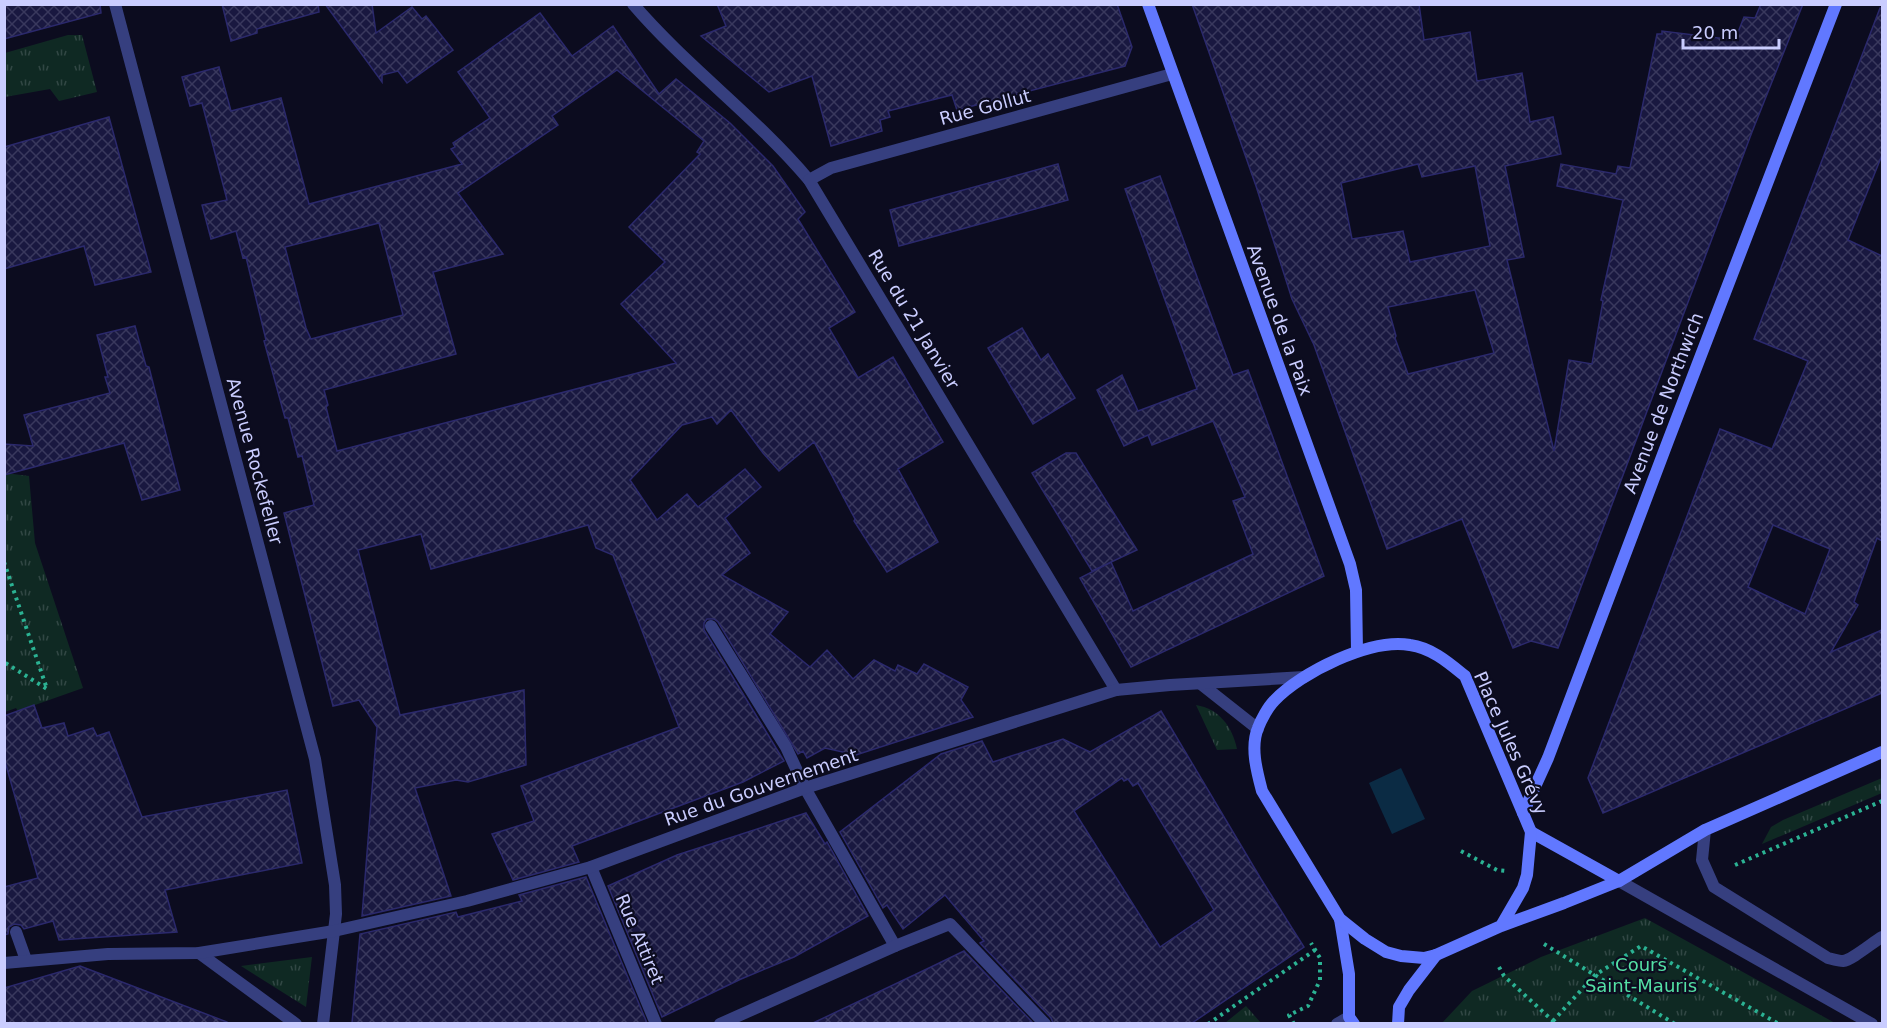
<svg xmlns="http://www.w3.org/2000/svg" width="1887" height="1028" font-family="'DejaVu Sans',sans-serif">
  <defs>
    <pattern id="grass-tufts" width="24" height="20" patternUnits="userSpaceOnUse" patternTransform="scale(1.5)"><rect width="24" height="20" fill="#0f2923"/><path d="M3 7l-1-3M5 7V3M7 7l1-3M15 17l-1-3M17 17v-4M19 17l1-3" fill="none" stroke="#314744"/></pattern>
    <pattern id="building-cross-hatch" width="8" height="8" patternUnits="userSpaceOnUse" patternTransform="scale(1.5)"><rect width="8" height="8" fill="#191840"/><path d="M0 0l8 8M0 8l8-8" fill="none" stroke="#39385d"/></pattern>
  </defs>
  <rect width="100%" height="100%" fill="#0c0c1f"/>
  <g fill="url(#grass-tufts)">
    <path d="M68 35H82L97 92 59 101 50 89 5 97V53Z"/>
    <path d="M5 473 29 476 35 543 83 688 18 711 16 708 5 712Z"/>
    <path d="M1196 705C1219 709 1232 726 1237 749L1217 750Z"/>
    <path d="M1882 778V793L1762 844 1771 827 1783 820Z"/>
    <path d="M1645 918 1835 1023H1442L1472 991 1541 957Z"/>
    <path d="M312 957 306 1007 241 966Z"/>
    <path d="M1246 1006 1261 1023H1225Z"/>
  </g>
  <path fill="#0b2b44" d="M1401 768 1425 819 1392 834 1369 783Z"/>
  <g fill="url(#building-cross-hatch)" stroke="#2b296c" stroke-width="1.5" fill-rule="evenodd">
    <path d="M4 4H100L101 13 4 39Z"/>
    <path d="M222 4H318L319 12 257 29V33L231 41Z"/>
    <path d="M325 4H372L376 33 412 7 422 19 426 16 453 50 407 83 398 71 382 75V82Z"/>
    <path d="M717 4H1117L1132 47 1125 66 957 110 952 95 888 111 890 117 880 120 882 131 831 146 812 76 769 92 701 36 726 26Z"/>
    <path d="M1192 4H1419L1424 40 1470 32 1477 81 1522 73 1530 122 1553 117 1561 154 1505 166 1524 257 1507 260 1554 451 1569 360 1592 364 1603 301 1601 300 1623 200 1557 186 1561 164 1616 174 1618 166 1630 168 1657 34H1662V31L1735 40 1744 17 1755 18 1761 4H1803L1752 132 1558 648 1531 641 1513 648 1462 519 1387 549 1314 345 1292 299 1256 186ZM1418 164 1422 177 1475 166 1490 246 1410 262 1403 231 1352 239 1341 183ZM1475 290 1494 353 1408 374 1395 338 1396 336 1388 307Z"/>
    <path d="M1880 8H1882V155L1848 240 1882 256V541L1877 538 1854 602 1858 605 1831 652 1882 630V693L1603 813 1588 778 1720 429 1772 449 1808 361 1754 339ZM1773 525 1830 549 1805 614 1748 587Z"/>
    <path d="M540 13 572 56 613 26 659 94 676 79 730 123 773 166 805 212 798 219 855 312 829 328 858 378 893 357 943 442 898 469 938 542 887 572 854 521 855 519 814 442 779 471 763 453 731 410 717 424 712 417 682 425 630 480 657 520 687 494 698 507 745 469 761 487 725 518 750 553 722 575 788 612 770 634 810 667 827 650 853 679 874 660 895 671 898 665 917 674 924 664 968 687 961 700 973 717 856 755 825 748 807 758 803 751 798 754 718 622 714 619H707L704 623V630L784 761 743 782 572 846 579 862 513 880 492 834 534 821 521 786 679 727 613 555 596 548 588 525 431 569 421 534 358 550 400 715 524 690 526 765 468 782 456 780 415 788 451 896 362 916 377 727 359 700 333 706 284 513 314 505 302 456 298 457 288 418H285L264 341 266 340 246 257 243 258 236 231 211 239 202 205 227 200 202 103 190 106 182 77 219 67 231 111 281 98 309 204 462 164 451 149 455 147 453 143 490 118 458 72ZM617 70 704 141 697 152 700 154 629 227 665 262 621 304 676 363 337 451 326 407 328 405 324 390 456 354 433 272 503 254 458 193 558 125 552 116ZM379 223 403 315 311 339 306 328 285 247Z"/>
    <path d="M109 117 151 272 95 285 84 246 4 269V147Z"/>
    <path d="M1058 164 1068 200 899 246 890 210Z"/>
    <path d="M1160 176 1233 375 1248 370 1324 576 1131 667 1080 578 1111 562 1133 611 1253 554 1233 501 1245 497 1213 421 1152 445 1148 435 1124 446 1097 390 1122 375 1138 411 1197 389 1125 189Z"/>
    <path d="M135 326 146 366 149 367 180 490 142 500 124 443 4 475V444L33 446 24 415 110 393 105 377H108L97 335Z"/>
    <path d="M1022 328 1041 360 1048 354 1075 398 1033 424 988 348Z"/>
    <path d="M1066 453H1076L1137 550 1092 571 1032 473Z"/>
    <path d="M34 705 42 728 64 723 68 736 93 728 97 736 109 732 142 817 287 790 302 863 165 890 177 932 59 940 53 921 24 929 21 925 14 924 9 927 8 934 4 935V887L38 878 4 758V716Z"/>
    <path d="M1161 711 1261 879 1304 947 1192 1023H1053L1051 1018 980 943 984 941 945 895 903 929 887 905 883 908 840 832 941 754 982 741 993 762 1063 739 1090 752ZM1122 778 1124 781 1128 779 1133 786 1138 783 1214 910 1160 947 1074 811Z"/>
    <path d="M806 813 825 844 827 842 868 916 794 957 741 979 662 1017 608 886 677 855Z"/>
    <path d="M586 877 647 1023H352L360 934 456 912 458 917 522 901 519 895Z"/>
    <path d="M964 951 1033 1023H813L931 967Z"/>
    <path d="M80 966 227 1022V1023H4V988Z"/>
  </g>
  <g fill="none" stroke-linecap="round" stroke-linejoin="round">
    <g stroke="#2bb293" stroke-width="4" stroke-dasharray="3 4.5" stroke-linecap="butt">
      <path d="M4 562 47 689 4 662"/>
      <path d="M1461 851 1497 870 1507 871"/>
      <path d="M1735 865 1882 801"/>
      <path d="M1544 944 1675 1024"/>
      <path d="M1499 967 1504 976 1553 1021 1552 1024"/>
      <path d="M1553 1021 1595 975 1641 946 1779 1024"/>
      <path d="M1208 1024 1315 950"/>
      <path d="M1294 1024 1289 1015 1308 1006 1320 980V958L1311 943"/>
    </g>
    <g stroke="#363f7f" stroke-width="12">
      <path d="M711 626 786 747 805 788"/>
      <path d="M1705 830 1702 860 1714 887 1828 958C1832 959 1839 961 1843 961 1852 960 1873 942 1882 937"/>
      <path d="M1619 881 1872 1024"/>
      <path d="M16 932 26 960"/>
    </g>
    <g stroke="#363f7f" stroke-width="12">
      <path d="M115 4 315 759 335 885 336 914 323 1024"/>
      <path d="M633 4C687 67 755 116 809 180L1116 690"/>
      <path d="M809 180 831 168 1172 74"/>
      <path d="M1201 684 1258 729"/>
      <path d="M805 788 895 946"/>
      <path d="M591 867 656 1024"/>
      <path d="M199 953 296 1024"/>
      <path d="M4 963 108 954 199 953 334 931 467 901 591 867 805 788 1116 690 1170 685 1304 677"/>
      <path d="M720 1024 895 946 950 924 1045 1024"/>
      <path d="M1337 1024 1349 1017"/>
    </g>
    <g stroke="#6178ff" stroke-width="12">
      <path d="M1148 4 1350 564 1356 590 1357 651"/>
      <path d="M1523 813 1548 758 1668 441 1836 4"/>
      <path d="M1531 832 1619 881"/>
      <path d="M1340 919 1349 974V1017L1354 1024"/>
      <path d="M1501 926 1523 888 1527 875 1531 832 1465 676C1449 663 1432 648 1410 645 1371 638 1301 672 1274 701 1268 707 1261 720 1258 728 1250 747 1257 772 1262 791L1340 919 1365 939 1386 952 1401 956 1424 958 1436 955 1501 926 1564 903 1619 881 1705 830 1882 752"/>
      <path d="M1398 1024 1399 1007 1409 990 1436 955"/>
    </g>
  </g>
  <g text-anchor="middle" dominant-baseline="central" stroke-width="4.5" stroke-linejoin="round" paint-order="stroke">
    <g font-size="18" fill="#cacdff" stroke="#0c0c1f">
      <text transform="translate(985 107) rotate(-15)">Rue Gollut</text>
      <text transform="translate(914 319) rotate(59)">Rue du 21 Janvier</text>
      <text transform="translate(1280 320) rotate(70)">Avenue de la Paix</text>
      <text transform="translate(1663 403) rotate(-69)">Avenue de Northwich</text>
      <text transform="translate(255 461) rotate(75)">Avenue Rockefeller</text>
      <text transform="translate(1511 743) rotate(66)">Place Jules Grévy</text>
      <text transform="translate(761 787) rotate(-19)">Rue du Gouvernement</text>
      <text transform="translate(640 939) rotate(67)">Rue Attiret</text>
    </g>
    <g font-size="18" fill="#54e0a5" stroke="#0c0c1f">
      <text x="1641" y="964">Cours<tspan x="1641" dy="21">Saint-Mauris</tspan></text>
    </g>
  </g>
  <rect width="1887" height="1028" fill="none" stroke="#cacdff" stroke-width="12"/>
  <path d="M1683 39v9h96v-9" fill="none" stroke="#cacdff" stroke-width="3"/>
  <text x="1692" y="39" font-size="18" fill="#cacdff" stroke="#0c0c1f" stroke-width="4.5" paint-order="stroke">20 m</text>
</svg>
